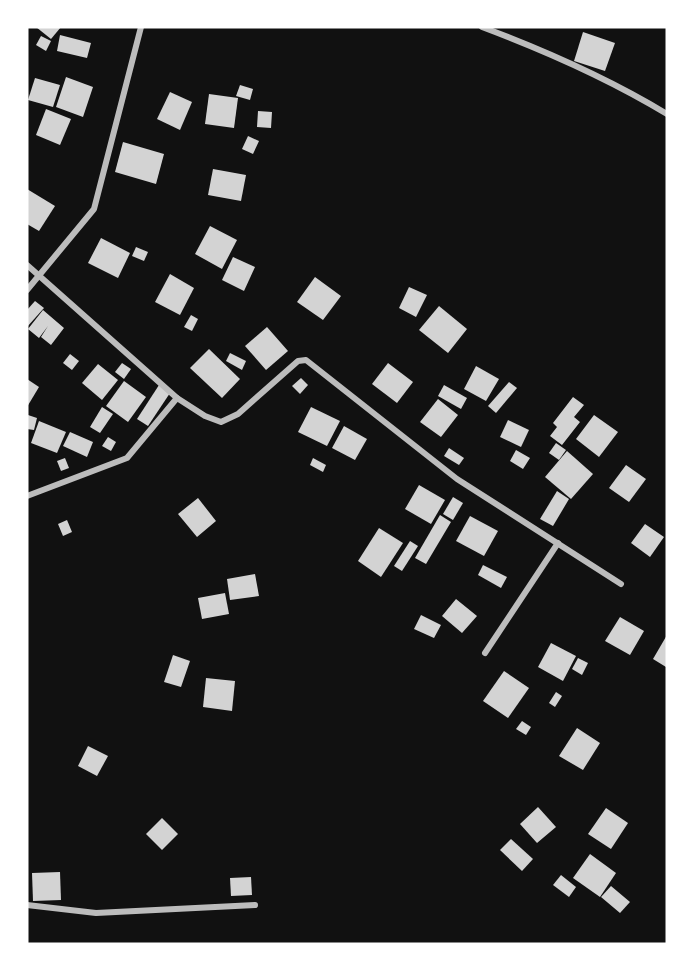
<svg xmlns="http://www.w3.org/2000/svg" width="694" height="971" font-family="Roboto,sans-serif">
  <rect width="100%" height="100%" fill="#111"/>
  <g fill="#d3d3d3">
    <path d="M36 27H61L51 39Z"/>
    <path d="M583 32 615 43 605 71 574 61Z"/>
    <path d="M60 35 91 43 87 58 57 51Z"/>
    <path d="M41 36 51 41 46 51 36 45Z"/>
    <path d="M66 77 93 87 83 117 56 107Z"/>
    <path d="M35 78 60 85 53 107 28 100Z"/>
    <path d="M240 85 253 89 250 100 236 96Z"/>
    <path d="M170 92 192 102 180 130 157 119Z"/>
    <path d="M209 94 238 98 234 128 205 124Z"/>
    <path d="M46 109 71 119 60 145 36 135Z"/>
    <path d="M258 111 272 112 271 128 257 127Z"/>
    <path d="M248 136 259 141 253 154 242 149Z"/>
    <path d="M123 142 164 154 156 184 115 172Z"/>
    <path d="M213 169 246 175 241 201 208 195Z"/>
    <path d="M27 189 55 206 39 231 27 224Z"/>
    <path d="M210 226 237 240 222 269 195 254Z"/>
    <path d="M101 238 130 253 118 278 88 263Z"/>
    <path d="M136 247 148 252 144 261 132 256Z"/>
    <path d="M233 257 255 267 244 291 222 280Z"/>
    <path d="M170 274 194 288 180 315 155 302Z"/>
    <path d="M315 277 341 296 323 320 297 302Z"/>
    <path d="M409 287 427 295 416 317 399 308Z"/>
    <path d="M35 301 44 308 27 327V310Z"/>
    <path d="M439 306 467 329 448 353 419 330Z"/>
    <path d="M43 310 64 328 51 345 41 337 48 326 39 338 28 329Z"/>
    <path d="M191 315 198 319 192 331 184 327Z"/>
    <path d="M267 327 288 351 266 370 245 346Z"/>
    <path d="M209 349 240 379 222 398 190 368Z"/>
    <path d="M230 353 246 361 242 370 226 361Z"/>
    <path d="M70 354 79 361 72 370 63 363Z"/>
    <path d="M122 363 131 369 124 379 115 372Z"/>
    <path d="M388 363 413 382 397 403 372 384Z"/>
    <path d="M98 364 118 380 102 400 82 383Z"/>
    <path d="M476 366 499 379 486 401 464 389Z"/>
    <path d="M301 378 308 385 300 394 292 386Z"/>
    <path d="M27 379 39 387 27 407Z"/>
    <path d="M124 381 146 397 128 422 106 406Z"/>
    <path d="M509 382 517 388 496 413 488 406Z"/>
    <path d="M159 385 170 393 148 426 137 419Z"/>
    <path d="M444 385 467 398 461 409 438 396Z"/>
    <path d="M573 397 584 405 574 417 580 422 562 445 550 436 557 427 553 423Z"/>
    <path d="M438 399 458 415 441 437 420 422Z"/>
    <path d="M102 407 113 414 100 433 90 427Z"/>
    <path d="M311 407 340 421 327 446 298 432Z"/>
    <path d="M28 415 37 418 34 430 27 429Z"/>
    <path d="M594 415 618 432 599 457 576 439Z"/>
    <path d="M508 420 529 430 521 447 500 437Z"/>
    <path d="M39 421 66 432 57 453 31 443Z"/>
    <path d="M344 426 367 439 355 460 332 448Z"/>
    <path d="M70 432 93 442 87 457 63 446Z"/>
    <path d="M108 437 116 442 111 451 102 446Z"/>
    <path d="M556 443 566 450 559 460 549 453Z"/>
    <path d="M449 448 464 458 459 465 444 456Z"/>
    <path d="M516 450 530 458 523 469 510 461Z"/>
    <path d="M567 451 593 474 571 499 545 477Z"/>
    <path d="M65 458 69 468 61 471 57 461Z"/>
    <path d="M313 458 326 465 323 472 310 465Z"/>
    <path d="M626 465 646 479 629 502 609 488Z"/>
    <path d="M419 485 445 500 431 524 405 509Z"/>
    <path d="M557 491 569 499 553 526 540 519Z"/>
    <path d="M453 497 463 503 453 520 443 514Z"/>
    <path d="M198 498 216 521 197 537 178 514Z"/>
    <path d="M440 515 451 522 426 564 415 558Z"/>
    <path d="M470 516 498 531 484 556 456 541Z"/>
    <path d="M67 520 72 532 63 536 58 524Z"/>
    <path d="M645 524 664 537 650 557 631 543Z"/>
    <path d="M379 528 403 543 381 577 358 561Z"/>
    <path d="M410 541 418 546 402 571 394 566Z"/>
    <path d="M483 565 507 577 501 588 478 575Z"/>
    <path d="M255 574 259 596 230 600 227 579Z"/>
    <path d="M225 593 229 614 202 619 198 598Z"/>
    <path d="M456 599 477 616 462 633 442 616Z"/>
    <path d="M421 615 441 625 434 638 414 629Z"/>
    <path d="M620 617 644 631 630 655 605 641Z"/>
    <path d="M667 635V664L666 667 653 659Z"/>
    <path d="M551 643 576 656 563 681 538 667Z"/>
    <path d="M173 655 190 661 181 687 164 682Z"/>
    <path d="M578 658 588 663 582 675 572 669Z"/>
    <path d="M504 671 529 688 508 718 483 701Z"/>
    <path d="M206 678 235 681 232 711 203 707Z"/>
    <path d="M556 692 562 696 555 707 549 703Z"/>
    <path d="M522 721 531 727 526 735 516 729Z"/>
    <path d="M577 728 600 743 583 770 559 756Z"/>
    <path d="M88 746 108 756 97 776 78 766Z"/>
    <path d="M538 807 556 827 537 843 520 824Z"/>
    <path d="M606 808 628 823 611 849 588 834Z"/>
    <path d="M162 818 178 834 162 850 146 834Z"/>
    <path d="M511 839 533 859 522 871 500 850Z"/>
    <path d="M590 854 616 873 600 897 573 878Z"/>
    <path d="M60 872 61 900 33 901 32 873Z"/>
    <path d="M561 875 576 887 569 897 553 885Z"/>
    <path d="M251 877 252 895 231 896 230 878Z"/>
    <path d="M611 886 630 902 620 913 601 897Z"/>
  </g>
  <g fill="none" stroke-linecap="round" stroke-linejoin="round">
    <g stroke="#bcbcbc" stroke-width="6">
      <path d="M482 27C546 51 609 79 667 114"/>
      <path d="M27 265 177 398 205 416 221 422 238 414 298 361 306 360 457 479 621 584"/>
      <path d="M27 290 94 209 141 27"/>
      <path d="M27 496 127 458 177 398"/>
      <path d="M485 653 558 543"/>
      <path d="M27 905 96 913 255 905"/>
    </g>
  </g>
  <rect width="694" height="971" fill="none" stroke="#ffffff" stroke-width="57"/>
</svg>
